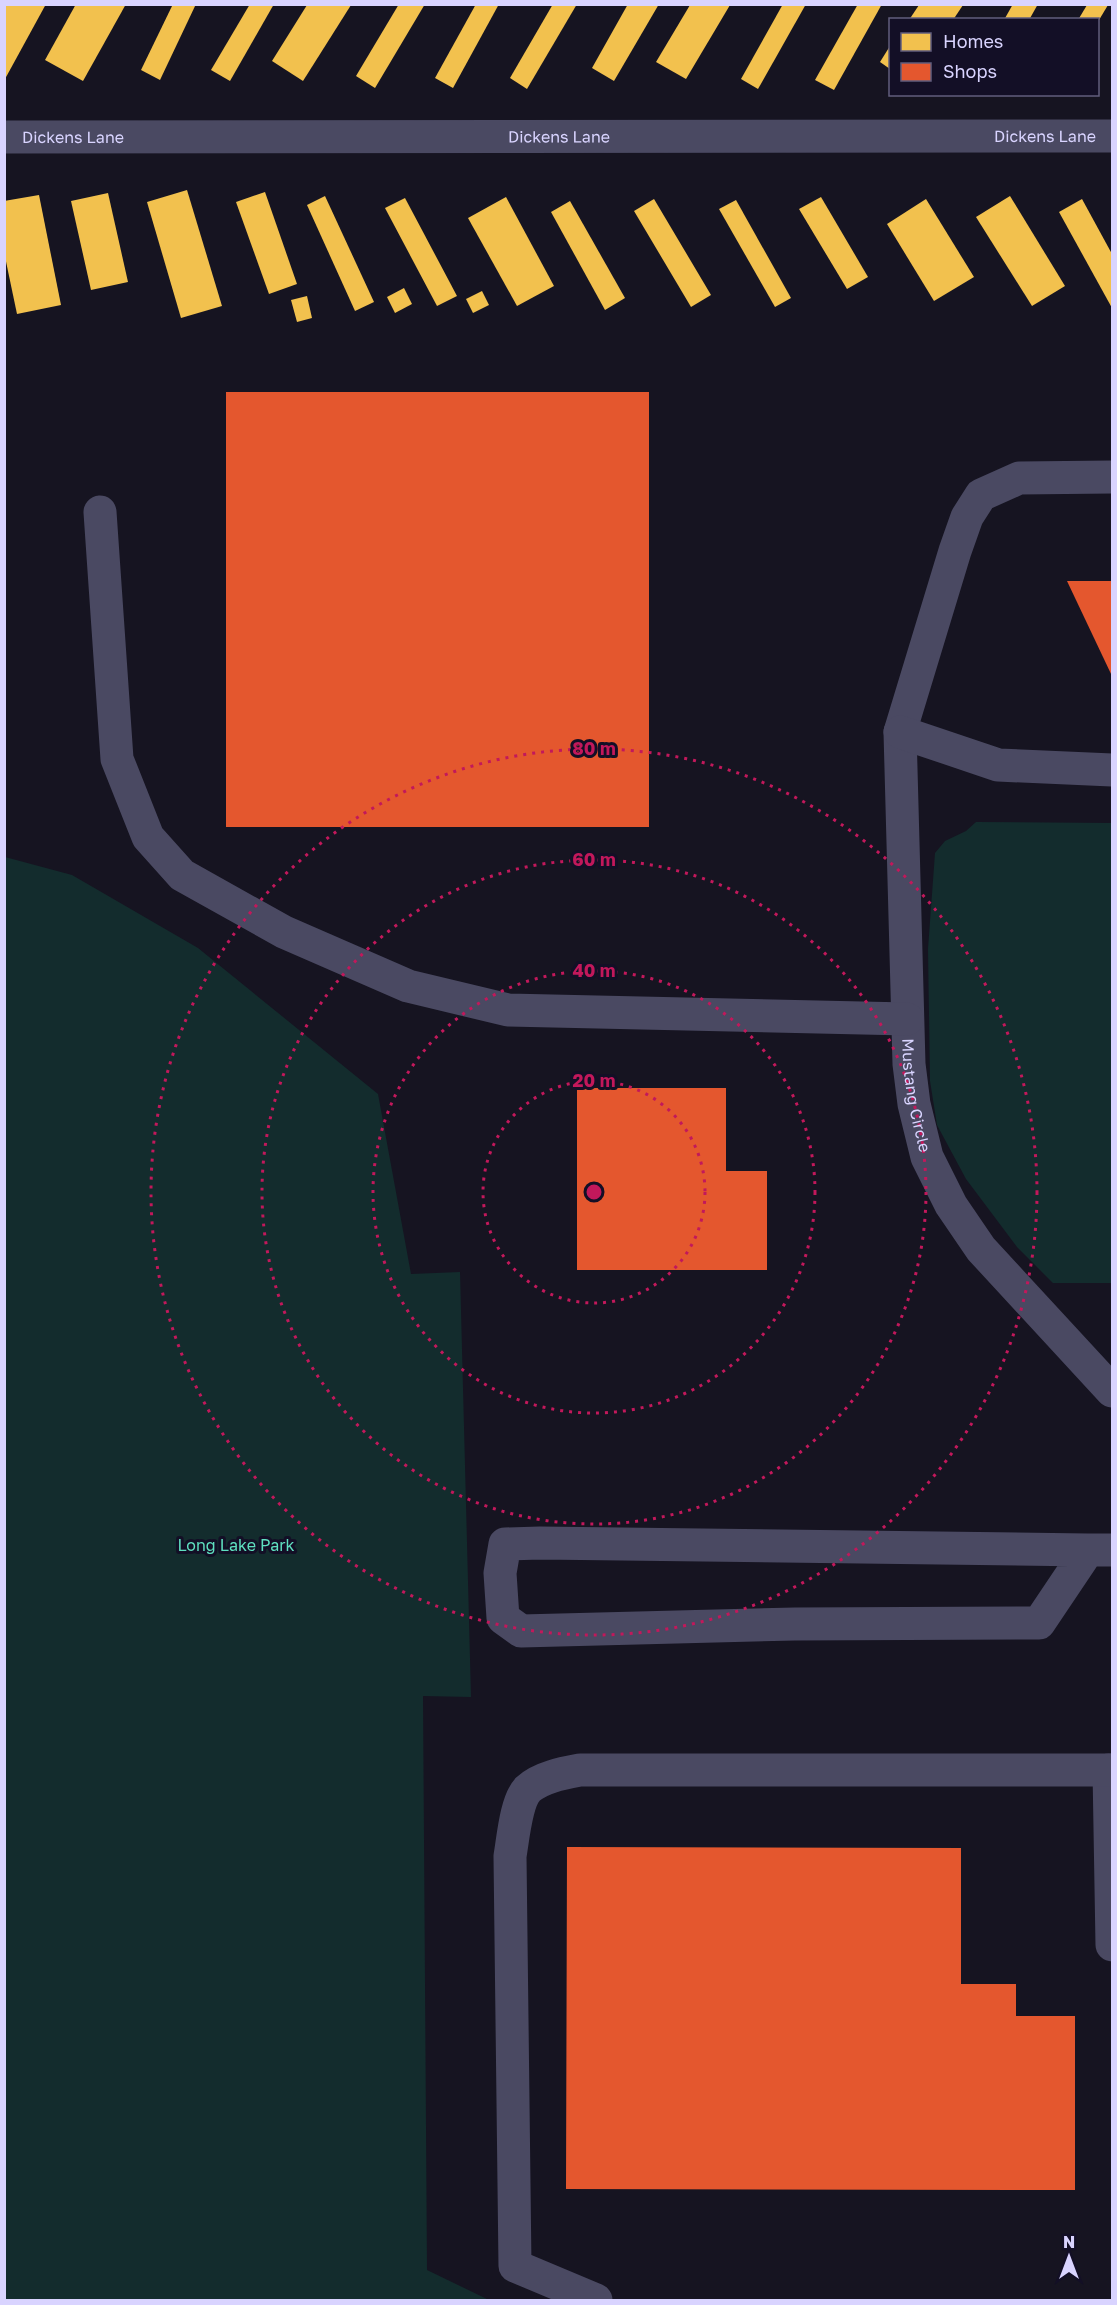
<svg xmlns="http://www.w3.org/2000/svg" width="1117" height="2305" font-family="'Golos Text',sans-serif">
  <rect width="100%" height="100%" fill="#161421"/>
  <g fill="#132c2d">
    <path d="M976 822 1112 823V1283H1053L1017 1247 966 1179 937 1125 930 1081 928 949 935 853 945 841 966 831Z"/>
    <path d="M5 857 72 875 198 948 378 1094 411 1274 460 1272 471 1697 423 1696 427 2270 489 2300H5Z"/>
  </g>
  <g fill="#f2c14e">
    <path d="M5 4H46L5 79Z"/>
    <path d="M76 4H126L83 81 45 60Z"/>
    <path d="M173 4H196L160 80 141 70Z"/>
    <path d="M250 4H274L230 81 211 70Z"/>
    <path d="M399 4H425L375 88 356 76Z"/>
    <path d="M476 4H499L453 88 435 78Z"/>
    <path d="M553 4H577L527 89 510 78Z"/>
    <path d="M628 4H659L614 81 592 68Z"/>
    <path d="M783 4H806L758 89 741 79Z"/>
    <path d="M858 4H882L834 90 815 80Z"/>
    <path d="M1013 4H1038L1029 20H1004Z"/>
    <path d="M307 5H351L303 81 272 61Z"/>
    <path d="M690 5H730L686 79 656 62Z"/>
    <path d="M919 5H963L953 20H909Z"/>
    <path d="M1087 5H1108L1099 20H1078Z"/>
    <path d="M890 46V69L880 62Z"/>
    <path d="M187 190 222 306 181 318 147 202Z"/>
    <path d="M265 192 297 284 269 294 236 202Z"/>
    <path d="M108 193 128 282 91 290 71 201Z"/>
    <path d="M39 195 61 305 17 314 4 252V201Z"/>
    <path d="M325 196 374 302 355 311 307 205Z"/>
    <path d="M1010 196 1065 286 1032 306 976 217Z"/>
    <path d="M506 197 554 286 517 306 468 218Z"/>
    <path d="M821 197 868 277 847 289 799 209Z"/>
    <path d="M405 198 457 296 437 306 385 208Z"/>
    <path d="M654 199 711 295 691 307 634 211Z"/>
    <path d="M926 199 974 277 934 301 887 224Z"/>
    <path d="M1082 199 1112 254V308L1059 212Z"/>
    <path d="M736 200 791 298 775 307 719 209Z"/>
    <path d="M570 201 625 298 605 310 551 212Z"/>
    <path d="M404 288 412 304 395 313 387 297Z"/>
    <path d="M482 291 489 305 473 313 466 299Z"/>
    <path d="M307 296 312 318 297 322 291 300Z"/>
  </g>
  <g fill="#e4572e">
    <rect x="226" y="392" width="423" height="435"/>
    <path d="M1067 581H1112V676Z"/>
    <path d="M577 1088H726V1171H767V1270H577Z"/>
    <path d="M567 1847 961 1848V1984H1016V2016H1075V2190L566 2189Z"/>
  </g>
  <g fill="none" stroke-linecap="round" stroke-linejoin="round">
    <g stroke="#4a4962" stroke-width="33">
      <path id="s1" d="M4 137 1112 136"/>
      <path id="s2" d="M1112 477 1019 478 981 495 967 517 955 551 900 732 909 1064 914 1104 927 1157 951 1205 981 1249 1112 1391"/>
      <path d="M100 512 117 759 148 837 182 875 284 932 408 986 508 1010 907 1019"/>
      <path d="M900 732 998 765 1112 770"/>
      <path d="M1088 1550 1039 1623 795 1624 521 1631 503 1618 500 1573 505 1544 540 1543 1088 1550H1112"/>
      <path d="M1109 1770 1112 1945"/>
      <path d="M596 2300 515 2266 510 1856C513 1839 516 1801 528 1789 541 1777 564 1773 580 1770H1112"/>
    </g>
  </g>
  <g fill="none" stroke="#c2185b" stroke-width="3" stroke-dasharray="3 6">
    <circle cx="594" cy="1192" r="111"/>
    <circle cx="594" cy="1192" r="221"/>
    <circle cx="594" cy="1192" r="332"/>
    <circle cx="594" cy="1192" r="443"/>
  </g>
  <g text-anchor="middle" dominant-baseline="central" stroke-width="6" stroke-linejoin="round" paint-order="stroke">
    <g font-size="16" fill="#d9d4ff" stroke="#130f26">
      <text stroke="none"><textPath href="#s1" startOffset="555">Dickens Lane</textPath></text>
      <text stroke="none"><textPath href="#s1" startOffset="1041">Dickens Lane</textPath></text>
      <text stroke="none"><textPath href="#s1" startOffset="69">Dickens Lane</textPath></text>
      <text stroke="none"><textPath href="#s2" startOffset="750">Mustang Circle</textPath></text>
    </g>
    <g font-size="16" fill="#5fe0c0" stroke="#130f26">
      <text x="236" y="1545">Long Lake Park</text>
    </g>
  </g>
  <circle cx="594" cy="1192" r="9" fill="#c2185b" stroke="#130f26" stroke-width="3"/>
  <g font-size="18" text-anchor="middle" font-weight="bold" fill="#c2185b" stroke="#130f26" stroke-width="6" stroke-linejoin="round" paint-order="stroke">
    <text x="594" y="755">80 m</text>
    <text x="594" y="866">60 m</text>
    <text x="594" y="977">40 m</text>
    <text x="594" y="1087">20 m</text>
  </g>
  <rect width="1117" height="2305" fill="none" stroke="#d9d4ff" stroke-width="12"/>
  <rect x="889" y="18" width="210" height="78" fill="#130f26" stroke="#625e7d" stroke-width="1.5"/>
  <rect x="901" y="33" width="30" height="18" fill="#f2c14e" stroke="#625e7d" stroke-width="1.5"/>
  <text x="943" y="48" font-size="18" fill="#d9d4ff">Homes</text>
  <rect x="901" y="63" width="30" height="18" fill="#e4572e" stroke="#625e7d" stroke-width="1.5"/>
  <text x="943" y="78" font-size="18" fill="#d9d4ff">Shops</text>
  <g transform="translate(1069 2257)" stroke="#130f26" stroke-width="4.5" paint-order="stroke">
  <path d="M0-4.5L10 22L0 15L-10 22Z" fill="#d9d4ff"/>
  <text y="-9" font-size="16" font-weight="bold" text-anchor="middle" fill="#d9d4ff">N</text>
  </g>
</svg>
